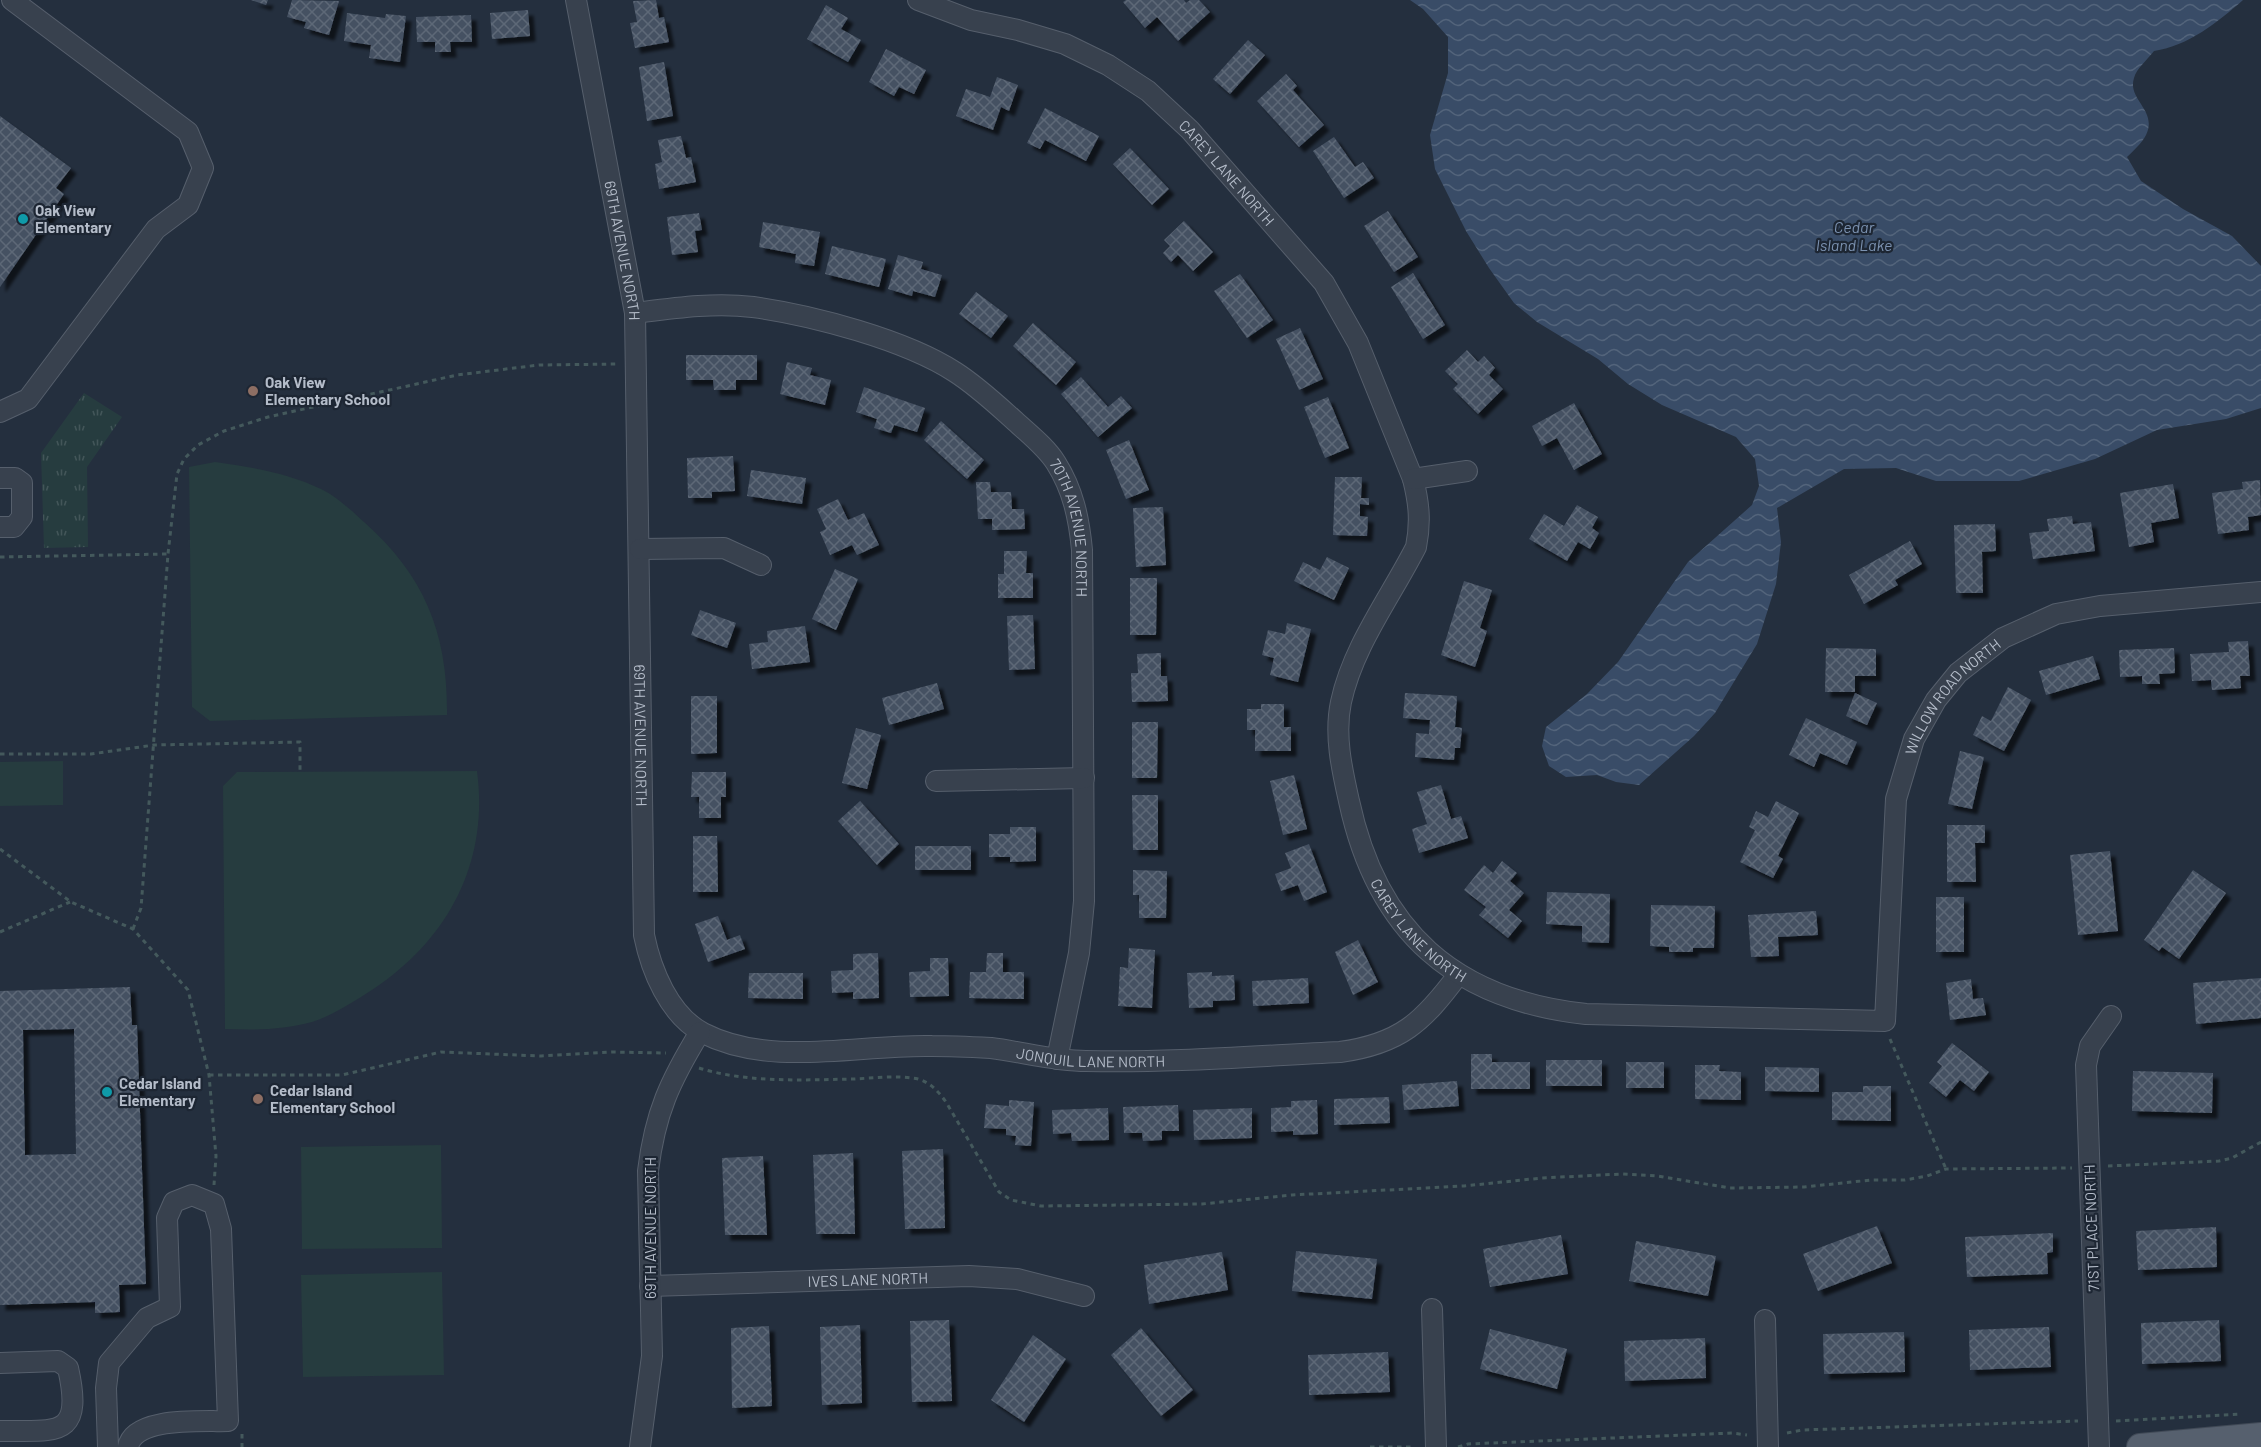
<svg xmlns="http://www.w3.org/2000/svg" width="2261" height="1447" font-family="Barlow,sans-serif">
  <defs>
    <pattern id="park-tufts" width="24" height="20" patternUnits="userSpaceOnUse" patternTransform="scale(1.5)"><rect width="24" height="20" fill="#263c3f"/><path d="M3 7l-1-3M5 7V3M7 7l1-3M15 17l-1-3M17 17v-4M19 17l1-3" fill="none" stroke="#435659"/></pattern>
    <pattern id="water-waves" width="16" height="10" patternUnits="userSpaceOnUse" patternTransform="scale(1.5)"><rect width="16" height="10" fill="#394c67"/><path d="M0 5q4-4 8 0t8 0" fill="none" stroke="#53647b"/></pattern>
    <pattern id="building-cross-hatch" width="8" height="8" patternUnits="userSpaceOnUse" patternTransform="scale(1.5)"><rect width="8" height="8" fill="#455162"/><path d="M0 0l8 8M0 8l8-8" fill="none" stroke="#5d6877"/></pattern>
    <filter id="shadow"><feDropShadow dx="5.5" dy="5.5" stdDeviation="1.5" flood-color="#0009"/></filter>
  </defs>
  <rect width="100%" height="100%" fill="#242f3e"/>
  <g fill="#263c3f">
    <path d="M215 462C251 467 288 473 321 489 336 496 352 511 364 522 425 576 448 634 447 715L210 721 192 707 189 467Z"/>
    <path d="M63 761V805L0 806V762Z"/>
    <path d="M477 771C490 868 443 948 361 997 346 1006 329 1017 312 1022 284 1030 254 1030 225 1029L223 786 237 772Z"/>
    <path d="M441 1145 442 1248 302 1249 301 1147Z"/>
    <path d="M442 1272 444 1375 303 1377 301 1275Z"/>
  </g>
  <path fill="url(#park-tufts)" d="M84 393 122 417 87 467 88 547 44 548 41 453Z"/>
  <path fill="url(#water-waves)" d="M1410 0H2243C2218 22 2188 46 2154 51 2148 59 2136 69 2134 78 2127 100 2158 110 2146 135 2142 143 2133 151 2127 157L2141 181 2183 209 2232 236 2261 266V408L2226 419 2157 430 2095 459 2019 481H1936L1896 468 1844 469 1777 508 1781 542 1776 584 1757 644 1715 713 1694 736 1639 785 1616 782 1597 775 1566 777 1549 766 1542 746 1546 727 1587 694 1618 662 1688 562 1752 505 1759 486 1755 459 1736 437 1662 405 1628 384 1598 359 1537 322 1514 303 1489 268 1466 231 1435 169 1430 135 1448 73V37L1423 9Z"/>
  <g fill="url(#building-cross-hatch)" fill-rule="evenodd" filter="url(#shadow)">
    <path d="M251 0H268L266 5Z"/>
    <path d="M292 0 339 1 329 35 304 28 306 22 287 17Z"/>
    <path d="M656 0 659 18 664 17 669 42 635 48 630 23 637 22 633 1Z"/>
    <path d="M1126 0H1184L1186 3 1190 0H1199L1210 12 1178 41 1157 17 1145 28 1123 2Z"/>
    <path d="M826 5 848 18 841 29 861 40 848 62 807 39Z"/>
    <path d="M528 10 530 36 492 39 490 13Z"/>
    <path d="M347 13 385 18 386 14 406 16 400 62 369 58 371 45 344 41Z"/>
    <path d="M471 15 472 42H450L451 52H435V42H417L416 17Z"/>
    <path d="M1248 40 1265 55 1230 94 1213 79Z"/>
    <path d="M886 49 926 70 914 94 899 87 894 96 869 82Z"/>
    <path d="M664 62 673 116 647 121 639 67Z"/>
    <path d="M1286 74 1297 86 1293 90 1324 125 1299 147 1257 101Z"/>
    <path d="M997 77 1018 85 1009 111 1001 107 993 130 956 116 966 89 990 97Z"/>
    <path d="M1045 108 1099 136 1086 161 1045 140 1040 149 1027 143Z"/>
    <path d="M0 116 71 168 56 188 64 194 0 287Z"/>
    <path d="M681 136 686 158 691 157 696 182 659 189 655 164 662 162 658 140Z"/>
    <path d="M1334 137 1355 167 1363 162 1374 178 1344 198 1313 151Z"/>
    <path d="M1130 148 1169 189 1152 205 1113 164Z"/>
    <path d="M1388 211 1418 257 1394 272 1364 226Z"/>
    <path d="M699 213 702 230 695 231 698 252 672 255 667 217Z"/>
    <path d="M1184 221 1213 252 1193 271 1178 255 1171 262 1163 253 1170 246 1164 240Z"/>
    <path d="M763 222 820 232 814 266 795 263 796 254 759 247Z"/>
    <path d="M832 246 886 259 879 287 825 274Z"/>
    <path d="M898 255 923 262 921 269 942 275 935 297 913 291 912 296 888 289Z"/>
    <path d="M1413 273 1445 325 1423 339 1391 287Z"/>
    <path d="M1240 274 1273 320 1247 338 1214 291Z"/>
    <path d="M976 292 1008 316 991 338 959 314Z"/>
    <path d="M1033 323 1076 362 1056 385 1013 346Z"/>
    <path d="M1300 328 1323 379 1299 390 1276 339Z"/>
    <path d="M1467 350 1478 362 1484 356 1495 368 1489 375 1503 389 1478 414 1453 389 1458 384 1445 371Z"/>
    <path d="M686 355H757V380H736V390H714L713 380H686Z"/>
    <path d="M787 362 812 368 810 375 831 380 825 405 780 394Z"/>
    <path d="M1081 377 1108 407 1121 396 1132 408 1098 437 1061 394Z"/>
    <path d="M864 387 925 408 917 432 894 425 891 433 874 428 877 419 856 412Z"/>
    <path d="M1328 397 1349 448 1325 458 1304 407Z"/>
    <path d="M1574 403 1602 454 1574 470 1557 438 1542 446 1532 426Z"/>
    <path d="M941 421 984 460 967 479 924 440Z"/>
    <path d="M1129 440 1149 490 1126 499 1106 450Z"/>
    <path d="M733 456 735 491 712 492V498H688L687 458Z"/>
    <path d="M751 470 806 478 802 504 747 496Z"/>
    <path d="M1335 477H1362L1361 498H1369V505L1360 504V516L1368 517 1367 536 1333 535Z"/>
    <path d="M2260 480 2261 515 2248 517 2249 530 2218 534 2212 493 2243 489 2242 482Z"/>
    <path d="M976 482H990L991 492H1011L1012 509H1024L1025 529 992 530V519H978Z"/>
    <path d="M2173 484 2179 518 2151 523 2154 542 2129 547 2120 493Z"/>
    <path d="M838 499 848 520 864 513 879 545 857 555 852 545 830 555 820 532 826 529 817 509Z"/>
    <path d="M1577 505 1598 517 1592 528 1599 533 1590 549 1578 542 1567 561 1529 539 1544 514 1564 526Z"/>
    <path d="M1163 507 1166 565 1136 567 1133 508Z"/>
    <path d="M2072 516 2073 524 2091 522 2095 551 2033 559 2029 533 2049 531 2047 519Z"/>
    <path d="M1995 524 1996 551 1982 552 1983 593H1956L1954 525Z"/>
    <path d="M1910 541 1922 564 1895 580 1898 585 1864 604 1849 575Z"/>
    <path d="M1004 551H1027L1026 573H1033V598H998V574H1004Z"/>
    <path d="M1327 557 1349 568 1334 600 1294 581 1303 562 1320 570Z"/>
    <path d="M835 569 858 579 836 630 812 619Z"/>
    <path d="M1130 578H1157L1156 635H1130Z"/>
    <path d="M1464 581 1492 590 1480 628 1487 631 1475 667 1441 655Z"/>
    <path d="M700 610 736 623 727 648 691 635Z"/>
    <path d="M1033 615 1035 669 1009 670 1007 616Z"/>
    <path d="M1287 623 1311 629 1298 682 1270 675 1274 658 1262 655 1268 630 1285 634Z"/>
    <path d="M805 626 810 662 752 669 749 644 768 642 767 631Z"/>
    <path d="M2248 641 2250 676H2240L2241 688 2212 690 2211 680 2192 681 2190 654 2229 652 2228 642Z"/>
    <path d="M1826 648 1876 649V676H1855V692H1825Z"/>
    <path d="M2174 648 2175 673 2159 674 2160 684H2142V676L2120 677 2119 650Z"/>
    <path d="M1161 653V676H1167L1168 701 1132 702 1131 673H1138L1137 654Z"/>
    <path d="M2093 656 2100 679 2046 695 2039 671Z"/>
    <path d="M937 683 944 709 889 725 882 698Z"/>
    <path d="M2008 687 2031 700 2004 751 1973 735 1982 716 1991 721Z"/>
    <path d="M1405 693 1457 696 1455 727 1462 728 1460 748H1455L1454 760 1415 757 1416 733 1429 734 1430 720 1403 718Z"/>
    <path d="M1855 693 1877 703 1867 725 1846 716Z"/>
    <path d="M691 696H717V753L691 754Z"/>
    <path d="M1261 704H1284V727H1291V751H1255V730H1247V709H1261Z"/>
    <path d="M1806 718 1857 742 1847 765 1820 753 1814 767 1789 755Z"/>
    <path d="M1132 722H1158L1157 778H1132Z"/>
    <path d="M856 728 881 735 867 789 842 783Z"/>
    <path d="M1960 751 1984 757 1972 809 1948 804Z"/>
    <path d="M692 772H726V797H721V818H699V797H691Z"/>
    <path d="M1294 775 1307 829 1283 835 1270 781Z"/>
    <path d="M1441 785 1451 819 1461 816 1468 838 1419 853 1412 829 1427 824 1417 792Z"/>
    <path d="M1132 795H1158V850H1133Z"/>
    <path d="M860 801 899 844 877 865 838 821Z"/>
    <path d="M1776 801 1799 813 1778 856 1783 859 1773 878 1740 862 1755 830 1749 827 1756 811 1768 817Z"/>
    <path d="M1947 825H1985V843H1975L1976 882H1947Z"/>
    <path d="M1010 827H1036V861L1010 862V857H989V834H1010Z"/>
    <path d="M693 836H717L718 892H693Z"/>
    <path d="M1309 844 1327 892 1304 901 1298 885 1281 891 1275 874 1291 868 1285 853Z"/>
    <rect x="915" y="846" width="56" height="24"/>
    <path d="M2110 851 2118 931 2078 935 2070 855Z"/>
    <path d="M1502 861 1517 873 1510 881 1524 893 1509 910 1522 921 1508 938 1479 915 1486 907 1464 890 1484 865 1493 873Z"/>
    <path d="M1133 870 1167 871 1166 918H1139V895H1133Z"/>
    <path d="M2193 870 2226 893 2179 959 2162 947 2159 951 2144 940Z"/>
    <path d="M1547 892 1610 894 1609 943 1582 942V926L1546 924Z"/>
    <rect x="1936" y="897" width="28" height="55"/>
    <path d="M1651 905 1715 906 1714 948H1693V952H1669V947L1650 946Z"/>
    <path d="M1816 911 1818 935 1778 937 1779 956 1751 957 1748 915Z"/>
    <path d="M718 916 727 940 740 935 745 949 708 962 695 924Z"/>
    <path d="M1358 940 1378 982 1353 995 1335 952Z"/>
    <path d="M1129 948 1155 950 1152 1008 1118 1006 1120 967 1128 968Z"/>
    <path d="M878 953 879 998 853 999V992L832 993 831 971 853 970V954Z"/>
    <path d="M987 953H1003V972H1024V999L969 998 970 972H986Z"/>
    <path d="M930 958H948L949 996 910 997 909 972 930 971Z"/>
    <path d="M1212 972V976L1234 975 1235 1000 1213 1001V1007L1189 1008 1187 973Z"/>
    <path d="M749 973H803V999L748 998Z"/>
    <path d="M1308 978 1309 1003 1253 1006 1252 981Z"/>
    <path d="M2261 978V1018L2196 1024 2193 983Z"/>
    <path d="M1971 979 1973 999 1983 998 1986 1015 1950 1020 1946 983Z"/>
    <path d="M130 987 132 1025H137L146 1284 119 1285 120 1312 95 1313V1302L0 1305V991ZM74 1029 76 1154 25 1155 23 1030Z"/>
    <path d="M1952 1043 1989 1072 1974 1091 1960 1080 1946 1097 1929 1083 1942 1066 1937 1062Z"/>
    <path d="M1471 1054H1492V1062H1530V1089H1471Z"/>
    <rect x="1546" y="1060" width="56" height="26"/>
    <rect x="1626" y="1062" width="38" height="26"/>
    <path d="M1695 1065H1720L1719 1071 1741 1072V1100L1695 1099Z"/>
    <path d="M1765 1067 1819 1068V1092L1765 1091Z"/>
    <path d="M2133 1071 2213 1073 2212 1113 2132 1111Z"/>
    <path d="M1457 1081 1459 1106 1404 1110 1402 1085Z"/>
    <path d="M1863 1086H1891V1121L1832 1120V1092H1863Z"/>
    <path d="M1389 1097 1390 1123 1334 1125V1099Z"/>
    <path d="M1009 1100 1034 1102 1031 1146 1015 1145 1016 1136 1006 1135V1129L984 1128 986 1104 1009 1106Z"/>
    <path d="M1317 1100 1318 1134 1293 1135V1131L1271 1132V1108L1291 1107V1101Z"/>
    <path d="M1178 1105 1179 1131H1162V1140L1143 1141 1142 1133H1124L1123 1107Z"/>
    <path d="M1108 1108 1109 1140 1072 1141 1071 1133 1053 1134 1052 1110Z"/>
    <path d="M1252 1108V1138L1194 1140 1193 1110Z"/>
    <path d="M943 1149 945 1228 905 1229 902 1151Z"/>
    <path d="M853 1153 855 1234H816L813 1155Z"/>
    <path d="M763 1156 767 1235H725L722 1158Z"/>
    <path d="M1877 1226 1892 1263 1818 1291 1803 1254Z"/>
    <path d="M2216 1227 2217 1267 2138 1270 2136 1231Z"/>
    <path d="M2053 1233V1252L2047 1253 2048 1274 1967 1277 1965 1237Z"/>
    <path d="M1561 1235 1568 1274 1490 1287 1483 1249Z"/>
    <path d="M1636 1241 1716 1256 1708 1296 1629 1281Z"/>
    <path d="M1296 1251 1377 1259 1372 1299 1292 1291Z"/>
    <path d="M1222 1252 1228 1290 1149 1304 1144 1265Z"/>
    <path d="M949 1320 952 1401 912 1402 910 1321Z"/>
    <path d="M2219 1320 2221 1361 2142 1364 2141 1323Z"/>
    <path d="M860 1325 862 1403 822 1405 820 1327Z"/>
    <path d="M769 1326 772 1406 732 1408 731 1328Z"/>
    <path d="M2049 1327 2051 1367 1970 1370 1969 1330Z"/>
    <path d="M1141 1328 1193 1390 1161 1416 1111 1355Z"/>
    <path d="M1490 1329 1567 1349 1557 1389 1480 1369Z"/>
    <path d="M1904 1332 1905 1372 1824 1374 1823 1334Z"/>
    <path d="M1033 1335 1066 1359 1024 1422 991 1400Z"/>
    <path d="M1705 1338 1706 1378 1625 1381 1624 1341Z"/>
    <path d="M1388 1352 1390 1392 1309 1395 1308 1355Z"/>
  </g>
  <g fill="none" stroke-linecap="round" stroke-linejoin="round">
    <defs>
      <g id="minor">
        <path id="s1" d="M576 0 635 313 644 935C651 970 669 1015 703 1033 771 1068 859 1044 932 1046 952 1046 972 1047 991 1048 1023 1052 1054 1061 1086 1061 1170 1063 1256 1056 1340 1052 1400 1044 1423 1022 1458 975"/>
        <path id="s2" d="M918 0 971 20 1018 30 1065 44 1108 65 1148 91 1190 130 1324 283 1358 343 1413 479C1419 503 1421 522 1416 547 1390 598 1353 646 1341 702 1334 735 1342 770 1349 801 1377 932 1455 1000 1586 1014L1885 1021 1896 799 1914 739 1936 700 1958 673 2003 638 2056 614 2100 606 2261 592"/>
        <path id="s3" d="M635 313C674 308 714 302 753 307 812 315 906 340 955 372 977 386 996 404 1015 421 1029 434 1046 447 1056 463 1073 490 1079 518 1082 550L1084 901 1079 953 1057 1059"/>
        <path d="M0 412 28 399 156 229 188 205 203 168 188 132 12 0"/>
        <path d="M0 478H15L22 483V517L14 527H0"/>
        <path d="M1413 479 1467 471"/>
        <path d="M640 549 724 548 761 565"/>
        <path d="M936 781 1084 778"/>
        <path id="s4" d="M650 1286 969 1276 1017 1279 1084 1296"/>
        <path d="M1432 1309 1436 1447"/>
        <path d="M1765 1320 1768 1447"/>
        <path d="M0 1363 58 1361 68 1368C84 1440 56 1430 0 1431"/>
        <path d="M108 1447 106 1388 109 1363 147 1318 170 1307 167 1218 174 1202 192 1195 214 1204 221 1229 228 1421C202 1422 134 1416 128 1447"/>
        <path d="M640 1447 652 1356 648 1171C655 1113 670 1081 700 1032"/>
        <path d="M2099 1447 2086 1065 2090 1046 2111 1016"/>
      </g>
      <path id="major" d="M2140 1447 2261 1436"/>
    </defs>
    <use href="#minor" stroke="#565f6c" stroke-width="22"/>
    <use href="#major" stroke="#414a57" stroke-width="28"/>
    <g stroke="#44595c" stroke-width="3" stroke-dasharray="4.5 4.5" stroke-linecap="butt">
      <path d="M0 557 168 554"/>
      <path d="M0 754H91L154 745 300 742V770"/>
      <path d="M0 849 71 902 133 929 188 990 209 1075 216 1156 214 1185"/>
      <path d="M133 929 141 908 168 554 177 474 184 459 198 445 224 431 268 417 457 375 539 365 618 364"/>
      <path d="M0 932 70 902"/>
      <path d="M1890 1039 1946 1169"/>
      <path d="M699 1068C747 1083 803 1080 854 1079 874 1078 898 1075 918 1079 931 1083 938 1091 946 1102L999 1192 1011 1200 1041 1206 1202 1204 1292 1195 1464 1186 1542 1178 1622 1174 1657 1176 1730 1188 1804 1187 1871 1180H1905L1927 1176 1946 1169 2072 1168"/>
      <path d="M209 1075H342L441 1052 541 1056 612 1052 666 1053"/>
      <path d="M2108 1166 2219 1161 2232 1158 2261 1142"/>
      <path d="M2116 1421 2241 1414"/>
      <path d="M1787 1433 1802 1430 2078 1421"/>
      <path d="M242 1434V1447"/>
      <path d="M1370 1447H1413"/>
      <path d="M1458 1447 1468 1444 1732 1433 1747 1435"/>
    </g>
    <use href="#minor" stroke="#38414e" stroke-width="20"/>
    <use href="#major" stroke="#56606e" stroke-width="26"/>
  </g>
  <g fill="#0f9aa8" stroke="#1d2633" stroke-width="2">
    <circle cx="23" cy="219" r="6"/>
    <circle cx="107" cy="1092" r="6"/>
  </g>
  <g fill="#8d6e63" stroke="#1d2633" stroke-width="2">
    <circle cx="253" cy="391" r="6"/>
    <circle cx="258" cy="1099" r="6"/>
  </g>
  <g text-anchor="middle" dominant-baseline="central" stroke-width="4.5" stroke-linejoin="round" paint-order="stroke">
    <g font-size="15" fill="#b4bcc9" stroke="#1d2633">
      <text stroke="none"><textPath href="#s2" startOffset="363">CAREY LANE NORTH</textPath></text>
      <text stroke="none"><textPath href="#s1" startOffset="255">69TH AVENUE NORTH</textPath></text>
      <text stroke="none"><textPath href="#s3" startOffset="536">70TH AVENUE NORTH</textPath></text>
      <text stroke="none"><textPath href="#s2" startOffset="2054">WILLOW ROAD NORTH</textPath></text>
      <text stroke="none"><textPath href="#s1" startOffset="741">69TH AVENUE NORTH</textPath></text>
      <text stroke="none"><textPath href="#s2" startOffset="1218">CAREY LANE NORTH</textPath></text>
      <text stroke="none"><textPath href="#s1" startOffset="1450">JONQUIL LANE NORTH</textPath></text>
      <text transform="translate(650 1228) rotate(-90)">69TH AVENUE NORTH</text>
      <text transform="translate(2091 1228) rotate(-92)">71ST PLACE NORTH</text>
      <text stroke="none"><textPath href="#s4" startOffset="218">IVES LANE NORTH</textPath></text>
    </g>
    <g font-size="15" font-weight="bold" fill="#b4bcc9" stroke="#1d2633" text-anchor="start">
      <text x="35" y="210">Oak View<tspan x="35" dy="17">Elementary</tspan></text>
      <text x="265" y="382">Oak View<tspan x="265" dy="17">Elementary School</tspan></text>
      <text x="119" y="1083">Cedar Island<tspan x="119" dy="17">Elementary</tspan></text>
      <text x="270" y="1090">Cedar Island<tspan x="270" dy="17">Elementary School</tspan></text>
    </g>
    <g font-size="16" font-style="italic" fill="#7c92b1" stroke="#1d2633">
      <text x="1854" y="226">Cedar<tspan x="1854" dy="18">Island Lake</tspan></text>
    </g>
  </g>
</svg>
